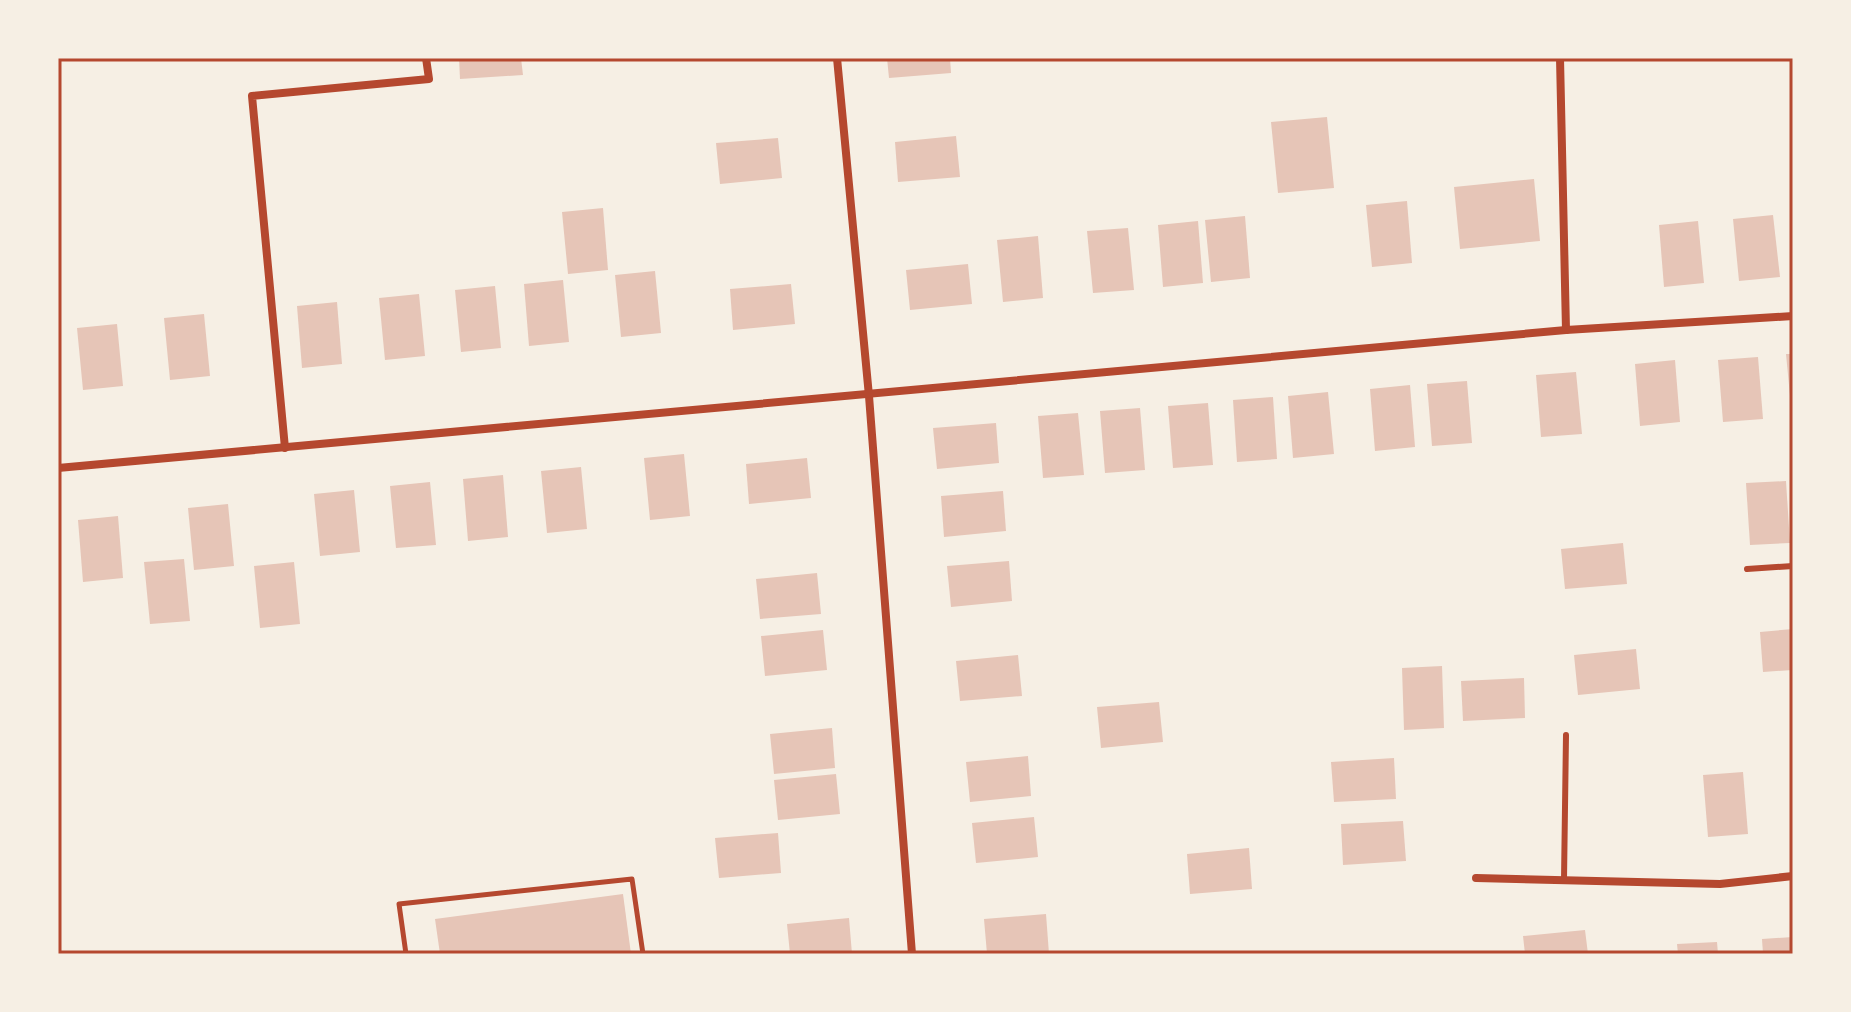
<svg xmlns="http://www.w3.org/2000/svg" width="1851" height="1012" font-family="'PT Sans Narrow',sans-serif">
  <rect width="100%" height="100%" fill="#f6efe4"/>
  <g fill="#e6c5b7">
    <path d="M459 58H521L523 75 460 79Z"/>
    <path d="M887 58H950L951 73 889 78Z"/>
    <path d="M1327 117 1334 188 1278 193 1271 122Z"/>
    <path d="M956 136 960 177 898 182 895 142Z"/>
    <path d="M778 138 782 178 720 184 716 143Z"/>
    <path d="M1534 179 1540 241 1460 249 1454 187Z"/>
    <path d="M1407 201 1412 263 1372 267 1366 205Z"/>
    <path d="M603 208 608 270 568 274 562 212Z"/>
    <path d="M1773 215 1780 277 1739 281 1733 219Z"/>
    <path d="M1245 216 1250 278 1211 282 1205 220Z"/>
    <path d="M1198 221 1203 283 1163 287 1158 225Z"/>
    <path d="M1698 221 1704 283 1664 287 1659 225Z"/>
    <path d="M1128 228 1134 290 1093 293 1087 231Z"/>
    <path d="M1038 236 1043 298 1003 302 997 240Z"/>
    <path d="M968 264 972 304 910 310 906 270Z"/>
    <path d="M655 271 661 333 621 337 615 275Z"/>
    <path d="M563 280 569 342 529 346 524 284Z"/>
    <path d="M791 284 795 324 733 330 730 289Z"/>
    <path d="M495 286 501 348 461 352 455 290Z"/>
    <path d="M419 294 425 356 385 360 379 298Z"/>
    <path d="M337 302 342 364 302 368 297 306Z"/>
    <path d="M204 314 210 376 170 380 164 318Z"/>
    <path d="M117 324 123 386 83 390 77 328Z"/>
    <path d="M1786 354H1793V406H1791Z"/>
    <path d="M1758 357 1763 419 1723 422 1718 360Z"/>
    <path d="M1675 360 1680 422 1640 426 1635 364Z"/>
    <path d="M1576 372 1582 434 1541 437 1536 375Z"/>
    <path d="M1467 381 1472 443 1432 446 1427 384Z"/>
    <path d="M1410 385 1415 447 1375 451 1370 389Z"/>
    <path d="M1328 392 1334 454 1293 458 1288 396Z"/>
    <path d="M1273 397 1277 459 1237 462 1233 400Z"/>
    <path d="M1208 403 1213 465 1173 468 1168 406Z"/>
    <path d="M1140 408 1145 470 1105 473 1100 411Z"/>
    <path d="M1078 413 1084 475 1043 478 1038 416Z"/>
    <path d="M996 423 999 463 937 469 933 428Z"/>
    <path d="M684 454 690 516 650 520 644 458Z"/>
    <path d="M807 458 811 498 749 504 746 464Z"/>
    <path d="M581 467 587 529 547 533 541 471Z"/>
    <path d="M503 475 508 537 468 541 463 479Z"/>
    <path d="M1786 481 1790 543 1750 545 1746 483Z"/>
    <path d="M430 482 436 545 396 548 390 486Z"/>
    <path d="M354 490 360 552 320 556 314 494Z"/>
    <path d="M1003 491 1006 531 944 537 941 496Z"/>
    <path d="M228 504 234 566 194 570 188 508Z"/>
    <path d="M118 516 123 578 83 582 78 520Z"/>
    <path d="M1623 543 1627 584 1565 589 1561 549Z"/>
    <path d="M184 559 190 621 150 624 144 562Z"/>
    <path d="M1009 561 1012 601 951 607 947 566Z"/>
    <path d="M294 562 300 624 260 628 254 566Z"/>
    <path d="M817 573 821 614 760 619 756 579Z"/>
    <path d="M1793 629V670L1763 672 1760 632Z"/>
    <path d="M823 630 827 670 765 676 761 636Z"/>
    <path d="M1636 649 1640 689 1578 695 1574 655Z"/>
    <path d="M1018 655 1022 696 960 701 956 661Z"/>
    <path d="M1442 666 1444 728 1404 730 1402 668Z"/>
    <path d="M1524 678 1525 718 1463 721 1461 681Z"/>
    <path d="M1159 702 1163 742 1101 748 1097 707Z"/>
    <path d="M832 728 835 768 774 774 770 734Z"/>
    <path d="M1028 756 1031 796 970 802 966 762Z"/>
    <path d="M1394 758 1396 799 1334 802 1331 762Z"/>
    <path d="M1743 772 1748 834 1708 837 1703 775Z"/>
    <path d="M836 774 840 814 778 820 774 780Z"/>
    <path d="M1034 817 1038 857 976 863 972 823Z"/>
    <path d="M1403 821 1406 861 1343 865 1341 824Z"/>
    <path d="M778 833 781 873 719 878 715 838Z"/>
    <path d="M1249 848 1252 889 1190 894 1187 854Z"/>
    <path d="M623 894 631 954H440L435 919Z"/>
    <path d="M1046 914 1049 954H987L984 919Z"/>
    <path d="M849 918 852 954H790L787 924Z"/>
    <path d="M1585 930 1588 954H1525L1523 936Z"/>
    <path d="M1793 937V954H1763L1762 939Z"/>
    <path d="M1717 942 1718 954H1678L1677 944Z"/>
  </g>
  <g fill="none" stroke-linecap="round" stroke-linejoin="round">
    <path stroke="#b5482f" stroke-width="5" d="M406 954 399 904 632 879 643 954"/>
    <g stroke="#b5482f" stroke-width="6">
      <path d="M1747 569 1793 566"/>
      <path d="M1564 880 1566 735"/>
    </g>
    <g stroke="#b5482f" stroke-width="8">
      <path d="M837 58 869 396 912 954"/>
      <path d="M1560 58 1566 330"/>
      <path d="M285 448 252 96 429 79 426 58"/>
      <path d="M58 468 1566 330 1793 316"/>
      <path d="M1476 878 1720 884 1793 876"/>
    </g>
  </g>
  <rect width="1851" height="1012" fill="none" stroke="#f6efe4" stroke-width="120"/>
  <rect x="60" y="60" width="1731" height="892" fill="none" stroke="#b5482f" stroke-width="3"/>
</svg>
